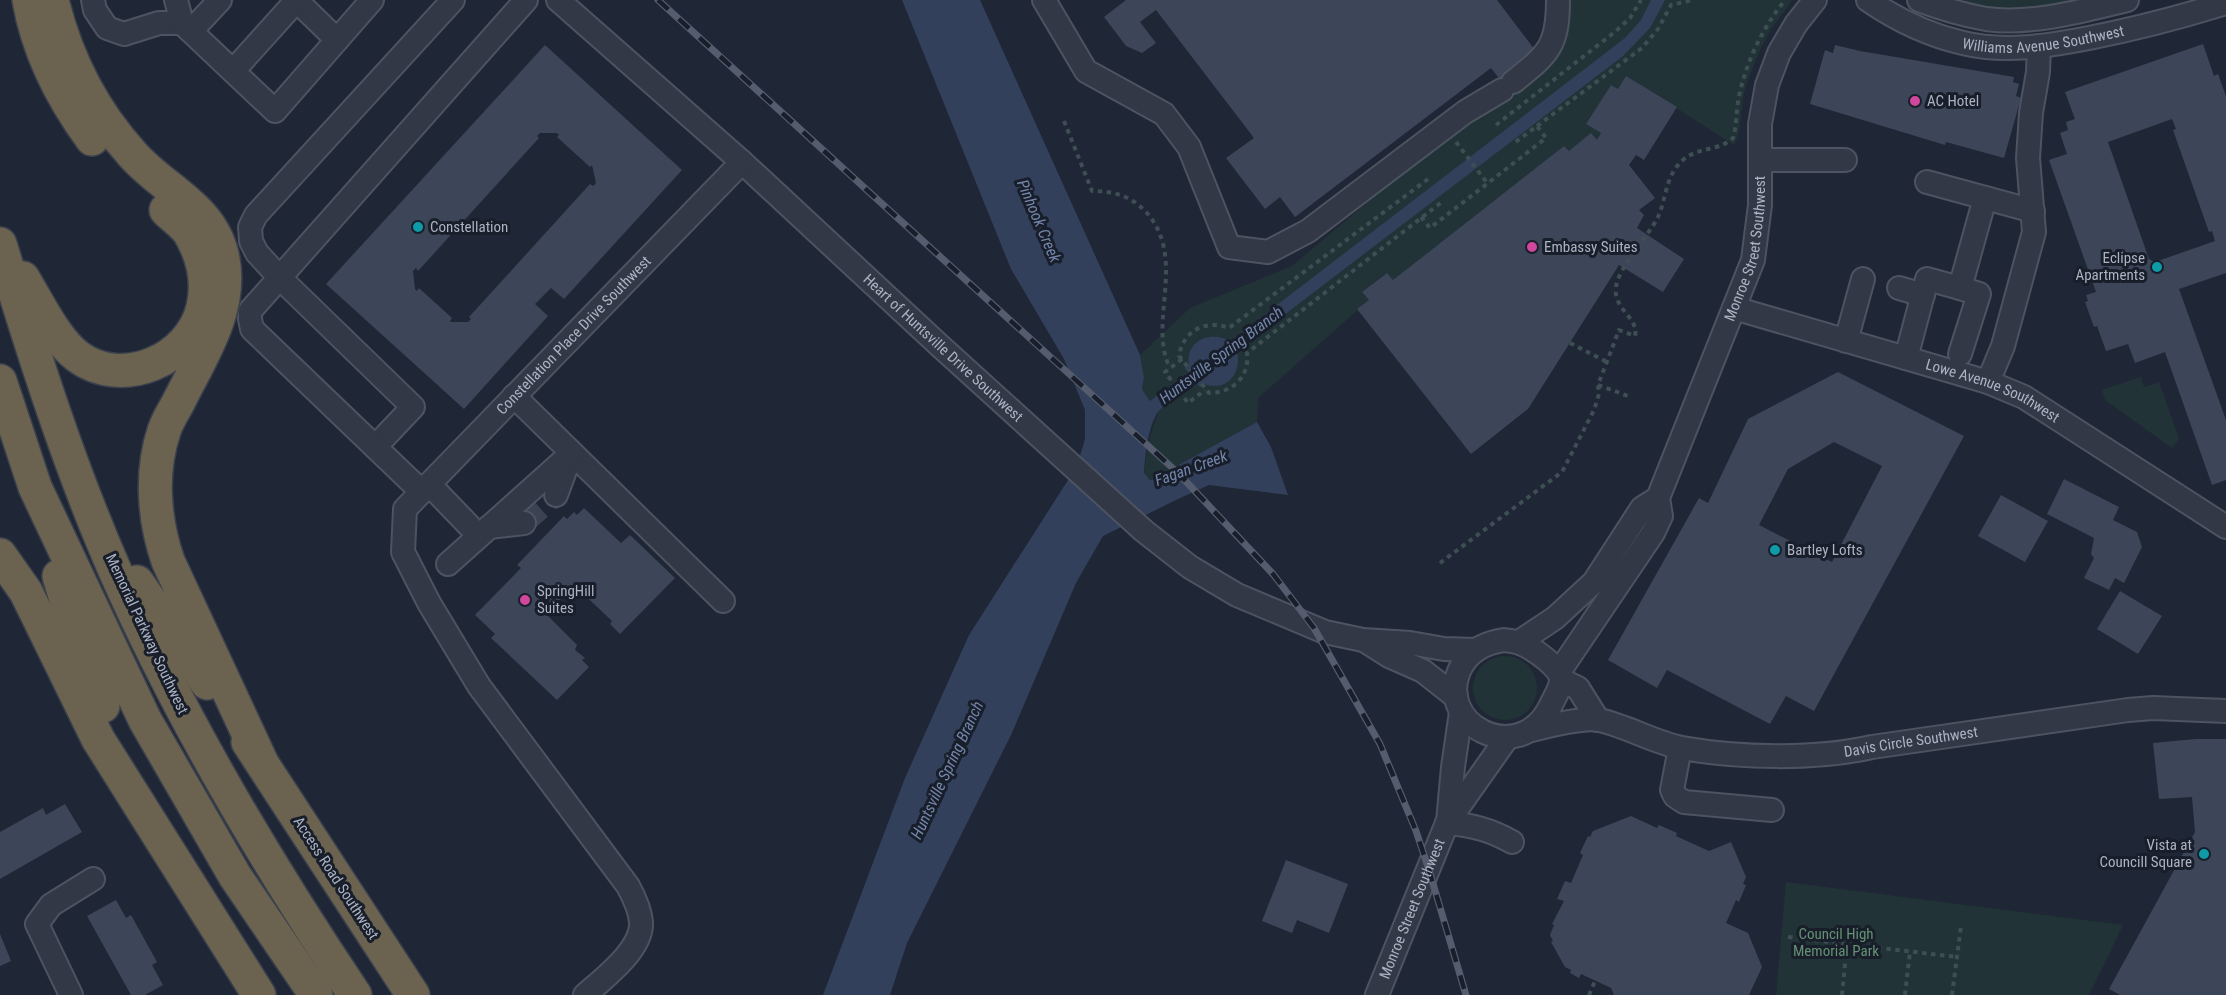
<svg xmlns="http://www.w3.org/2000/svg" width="2226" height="995" font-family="'Roboto Condensed',sans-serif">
  <rect width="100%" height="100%" fill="#1f2635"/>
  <g fill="#223337">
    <path d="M1568 0H1792C1785 12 1775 22 1768 34 1759 51 1752 69 1746 86 1740 104 1742 132 1734 145L1626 76 1618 89 1611 85 1586 124 1601 133 1597 140 1569 151 1564 146 1393 280 1386 273 1362 292 1369 300 1258 398 1257 422 1182 463 1159 478 1150 480 1144 474C1146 452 1150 433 1158 413L1142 389 1144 378 1140 355 1190 308 1292 266 1439 142 1524 75Z"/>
    <path d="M1953 0H2090L2025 11 1988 9Z"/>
    <path d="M2141 377 2144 387 2159 382 2179 439 2172 448 2105 400 2102 390Z"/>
    <circle cx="1505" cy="688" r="32"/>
    <path d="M1786 882 2123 925 2089 995H1776Z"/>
  </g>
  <path fill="#33405c" d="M902 0H980L1140 355 1144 378 1142 389 1150 401 1188 372 1185 368 1189 365C1185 341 1210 330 1230 341L1625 38 1641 20 1651 0H1681H1665L1650 28 1623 56 1237 351C1242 373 1227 392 1204 384L1200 387 1196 383C1187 390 1164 404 1158 412 1148 426 1145 457 1144 473L1150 480 1159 478 1182 463 1257 422 1271 447 1288 495 1209 485 1178 499 1103 536 1076 583 1011 735 907 943 890 995H823L905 778 969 635 1077 466 1085 439V410L1064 359 1011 269Z"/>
  <g fill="#3d4658" fill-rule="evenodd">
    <path d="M1126 0H1497L1541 58 1505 86 1491 68 1295 217 1280 197 1265 209 1226 158 1254 138 1156 10 1140 22 1156 43 1142 53 1126 46 1104 17Z"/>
    <path d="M2203 44 2214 76 2218 74 2226 96V273L2179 289 2226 420V480L2212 485 2165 352 2135 363 2128 344 2106 351 2097 326 2094 327 2085 302 2088 301 2086 295 2096 292 2049 160 2067 154 2060 133 2068 130 2066 122 2075 119 2065 92ZM2172 119 2176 129 2173 130 2209 232 2212 231 2215 241 2155 262 2149 259 2108 142Z"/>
    <path d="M545 45 682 170 564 299 551 288 535 304 548 316 464 409 326 284ZM540 133H557L559 135 557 137 590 167 592 165 596 183 593 186 590 184 469 317 471 319 468 322H451L450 321 452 318 419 288 417 291 415 289 413 271 416 268 418 271 539 138 537 136Z"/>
    <path d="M1835 45 1860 51 2014 77 2013 82 2019 84 2016 96 2021 98 2004 158 1946 142 1945 145 1810 104 1825 50 1833 53Z"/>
    <path d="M1626 76 1677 107 1644 160 1636 155 1629 165 1655 198 1639 210 1644 215 1637 228 1684 259 1663 292 1619 265 1528 409 1471 454 1357 309 1369 300 1362 292 1387 273 1393 280 1564 146 1569 151 1591 133 1597 140 1601 133 1586 124 1611 85 1618 89Z"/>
    <path d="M1838 372 1964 436 1814 711 1786 696 1770 724 1667 670 1657 688 1608 660 1699 498 1708 503 1748 419ZM1834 442 1882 466 1832 562 1759 525 1788 469Z"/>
    <path d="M2064 479 2119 507 2113 520 2137 532 2142 547 2124 583 2115 578 2109 590 2084 578 2094 558 2091 554 2094 538 2047 514Z"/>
    <path d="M2001 495 2048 521 2025 562 1978 536Z"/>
    <path d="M584 508 621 543 630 535 675 578 620 634 610 624 612 621 574 585 546 614 577 645 575 650 585 658 582 660 589 667 557 700 491 638 495 634 475 615 521 568 517 565 564 516 567 519 574 512 577 515Z"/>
    <path d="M2120 591 2162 616 2138 654 2097 629Z"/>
    <path d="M2196 739H2226V995H2120L2109 989 2195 832 2192 797 2159 799 2153 743Z"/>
    <path d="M65 804 82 832 0 879V832L43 808 46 815Z"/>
    <path d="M1631 816 1657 828 1659 825 1677 833 1676 836 1709 851 1731 842 1746 877 1743 884 1746 885 1739 902 1736 900 1726 923 1748 933 1762 967 1749 995H1614L1611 988 1581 974 1579 978 1570 973 1571 970 1565 967 1551 942 1553 941 1550 935 1554 925 1552 924 1564 901 1557 899 1565 881 1571 883 1583 855 1580 853 1588 836 1590 837 1593 831Z"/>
    <path d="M1286 860 1348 884 1329 933 1297 920 1292 933 1262 921Z"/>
    <path d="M116 900 126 918 131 915 157 962 152 965 163 985 145 995H131L87 916Z"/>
    <path d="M0 934 11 961 0 966Z"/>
  </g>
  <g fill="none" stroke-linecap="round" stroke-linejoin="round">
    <path stroke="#3b4251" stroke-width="22" stroke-dasharray="22 11" stroke-linecap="butt" d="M524 523 556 495"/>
    <defs>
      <g id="minor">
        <path d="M93 0 95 10 107 28 124 34 159 23H182"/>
        <path d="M176 0 182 23 275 111 372 0"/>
        <path d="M296 0 337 40"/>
        <path id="s1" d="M558 0 742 162 939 345 1144 531 1190 567 1237 595 1325 632 1363 640 1410 643 1444 649 1476 650"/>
        <path d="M1044 0 1086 71 1164 114 1189 147 1229 247 1268 252 1308 231 1465 112 1502 90"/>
        <path id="s2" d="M1868 0C1897 20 1928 35 1963 43 2004 53 2048 46 2089 38 2135 29 2181 17 2226 3"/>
        <path d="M1919 0C1940 8 1964 15 1986 19 2032 25 2082 11 2127 0"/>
        <path d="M191 31 220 0"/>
        <path d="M233 71 297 0"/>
        <path d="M1513 82C1548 54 1558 47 1558 0"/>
        <path d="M1760 160H1845"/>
        <path d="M1927 182 2033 211"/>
        <path d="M1899 288 1923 295"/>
        <path d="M1960 288 1979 294 1960 354"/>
        <path id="s3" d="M1734 308 1988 382 2024 397 2226 527"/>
        <path d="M1846 341 1863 279"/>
        <path d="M1906 358 1927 279 1960 288 1985 198"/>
        <path d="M1988 382 2003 346 2034 232 2028 158 2031 113 2038 72 2039 46"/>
        <path d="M514 396 723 601"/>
        <path d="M375 447 413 407 280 278 257 253 251 241 250 227 256 215 453 0"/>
        <path d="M429 484 479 536"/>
        <path d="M422 492 252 329 250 319V311L526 0"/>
        <path d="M556 495 570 457"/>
        <path d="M489 527 524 523"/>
        <path d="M448 564 572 453"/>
        <path d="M1504 640C1510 641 1516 641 1522 644 1532 648 1562 668 1561 680 1561 688 1554 698 1551 705 1520 771 1430 723 1462 665 1472 649 1486 643 1504 640Z"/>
        <path d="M1367 642 1389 656 1423 671 1456 697"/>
        <path d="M1519 642 1555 618 1594 582 1642 508 1658 498"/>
        <path id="s4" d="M1559 672 1653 533 1661 516 1658 498 1753 260 1760 205V124L1767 85 1779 53 1796 24 1815 0"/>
        <path d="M1561 680 1578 688 1598 720"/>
        <path id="s5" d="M1532 730C1548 726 1584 717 1599 720 1627 726 1653 742 1682 748 1739 758 1816 760 1872 747L2128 710 2153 708 2226 711"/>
        <path d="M1680 748 1672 790 1675 796 1684 802 1772 810"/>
        <path d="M1448 822 1453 767 1461 712"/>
        <path d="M1447 823C1472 825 1491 830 1512 842"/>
        <path d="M71 995 37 924 51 905 93 879"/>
        <path id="s6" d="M585 995C603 979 643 949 641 922 640 909 634 897 628 886L479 686 429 603 403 552 405 509 742 162"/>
        <path id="s7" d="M1377 995 1447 823 1507 738"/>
      </g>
      <g id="highway">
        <path d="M29 0C38 52 61 97 92 139"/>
        <path d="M52 0C66 58 93 111 133 155 165 191 213 207 223 259 233 311 200 358 178 403 173 412 167 421 164 431 150 473 154 520 168 561L261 761"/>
        <path d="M0 244C34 355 69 466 116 573 182 721 265 861 355 995"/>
        <path d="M23 278C37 301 55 339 77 356 122 390 191 360 203 307 209 281 202 254 189 232 183 224 173 217 166 210"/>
        <path d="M0 381 35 487 145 720 235 876 316 995"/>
        <path d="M0 555 26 592 98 739 259 995"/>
        <path d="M59 576 70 613 103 706"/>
        <path d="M137 582 207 683"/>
        <path d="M248 742 413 995"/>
      </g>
    </defs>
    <use href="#minor" stroke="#4d5361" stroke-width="26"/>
    <use href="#highway" stroke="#3a404d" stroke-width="36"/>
    <g stroke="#3e4f54" stroke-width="4" stroke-dasharray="4.5 4.5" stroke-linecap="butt">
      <path d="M1064 121 1092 191C1114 191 1131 196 1146 212 1188 258 1147 323 1170 368"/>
      <path d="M1496 125 1616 31 1630 18 1641 0"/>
      <path d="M1537 126 1642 48 1658 29 1671 5 1693 0"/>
      <path d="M1456 142 1488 184"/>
      <path d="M1428 179 1229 328C1205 319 1183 331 1179 356L1209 393C1232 393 1250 377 1247 353L1443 201"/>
      <path d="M1421 217 1430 228 1546 138 1537 126 1513 144"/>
      <path d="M1570 343 1607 362"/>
      <path d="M1182 359 1165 372 1188 403 1205 390"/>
      <path d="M1598 385 1628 396"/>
      <path d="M1440 563 1562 472 1594 410 1599 394 1598 385 1619 330 1635 336C1639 317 1613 310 1616 287 1619 266 1648 237 1658 217 1667 197 1665 175 1684 159 1699 147 1719 151 1733 138 1737 125 1736 110 1739 96 1747 60 1762 29 1785 0"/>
      <path d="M1788 937 1957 957"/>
      <path d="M1589 995 1595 981"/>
      <path d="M1842 995 1847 944"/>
      <path d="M1905 995 1910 951"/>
      <path d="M1952 995 1961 926"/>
    </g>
    <use href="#minor" stroke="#323846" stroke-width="22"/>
    <use href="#highway" stroke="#6b634f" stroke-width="33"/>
    <defs>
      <path id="rail" d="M658 0 1178 473 1273 574 1314 628 1380 744 1416 831 1429 870 1466 995"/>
    </defs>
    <use href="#rail" stroke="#545c6d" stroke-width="7"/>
    <use href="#rail" stroke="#181e2a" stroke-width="4.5" stroke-dasharray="14" stroke-linecap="butt"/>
  </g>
  <g fill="#d1479c" stroke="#181e2a" stroke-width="2">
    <circle cx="1915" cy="101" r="6"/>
    <circle cx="1532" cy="247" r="6"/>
    <circle cx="525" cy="600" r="6"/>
  </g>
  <g fill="#0f9aa8" stroke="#181e2a" stroke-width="2">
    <circle cx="418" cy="227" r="6"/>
    <circle cx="2157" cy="267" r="6"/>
    <circle cx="1775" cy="550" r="6"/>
    <circle cx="2204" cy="854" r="6"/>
  </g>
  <g text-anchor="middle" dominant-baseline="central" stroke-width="6" stroke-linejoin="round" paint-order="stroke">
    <g font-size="15" fill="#acb3c3" stroke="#181e2a">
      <text stroke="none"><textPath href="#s2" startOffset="186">Williams Avenue Southwest</textPath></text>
      <text stroke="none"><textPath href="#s4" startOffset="471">Monroe Street Southwest</textPath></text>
      <text stroke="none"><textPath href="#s6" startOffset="822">Constellation Place Drive Southwest</textPath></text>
      <text stroke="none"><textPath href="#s1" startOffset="519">Heart of Huntsville Drive Southwest</textPath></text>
      <text stroke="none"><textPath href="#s3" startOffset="272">Lowe Avenue Southwest</textPath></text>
      <text transform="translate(147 634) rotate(65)">Memorial Parkway Southwest</text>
      <text stroke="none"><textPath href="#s5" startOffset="386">Davis Circle Southwest</textPath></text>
      <text transform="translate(336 878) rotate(57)">Access Road Southwest</text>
      <text stroke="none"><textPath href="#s7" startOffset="93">Monroe Street Southwest</textPath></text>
    </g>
    <g font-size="15" fill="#acb3c3" stroke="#181e2a" text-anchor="start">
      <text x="1927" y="101">AC Hotel</text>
      <text x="430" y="227">Constellation</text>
      <text x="1544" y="247">Embassy Suites</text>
      <text x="2145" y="258" text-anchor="end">Eclipse<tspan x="2145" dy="17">Apartments</tspan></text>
      <text x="1787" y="550">Bartley Lofts</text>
      <text x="537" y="591">SpringHill<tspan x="537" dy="17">Suites</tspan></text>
      <text x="2192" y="845" text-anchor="end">Vista at<tspan x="2192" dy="17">Councill Square</tspan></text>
    </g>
    <g font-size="15" fill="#659274" stroke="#181e2a">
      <text x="1836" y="934">Council High<tspan x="1836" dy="17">Memorial Park</tspan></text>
    </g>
    <g font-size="16" font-style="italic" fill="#7486ab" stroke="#181e2a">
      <text transform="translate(1039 221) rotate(67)">Pinhook Creek</text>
      <text transform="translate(1221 355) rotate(-37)">Huntsville Spring Branch</text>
      <text transform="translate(1191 468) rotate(-20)">Fagan Creek</text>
      <text transform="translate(947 770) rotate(-65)">Huntsville Spring Branch</text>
    </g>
  </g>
</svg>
